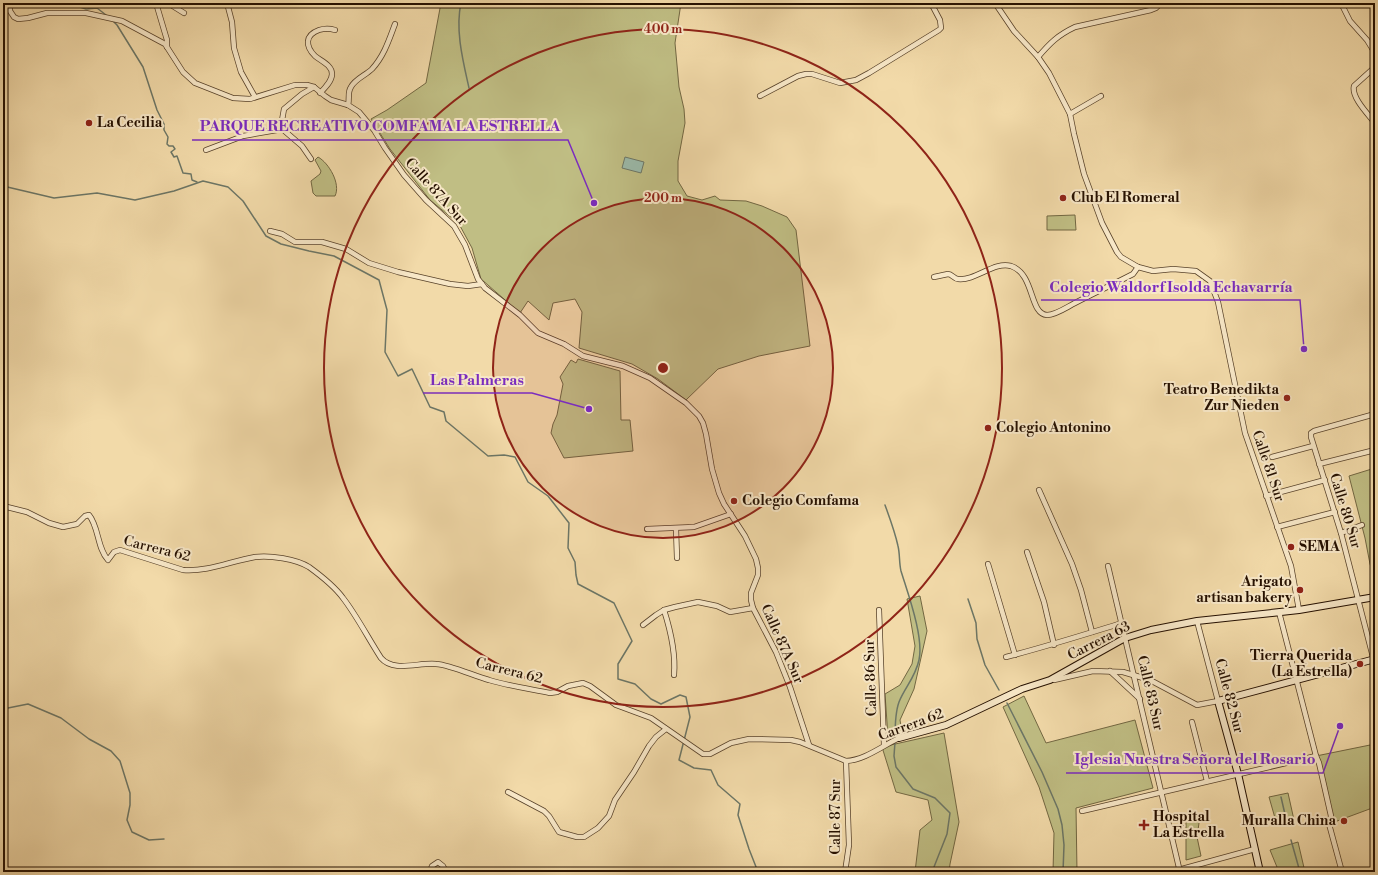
<svg xmlns="http://www.w3.org/2000/svg" width="1378" height="875" font-family="'Libre Bodoni',serif">
  <rect width="100%" height="100%" fill="#f2daa9"/>
  <filter id="stains"><feTurbulence type="fractalNoise" baseFrequency=".005" numOctaves="4"/><feColorMatrix values="0 0 0 0 .2 0 0 0 0 .09 0 0 0 0 .02 0 0 0 .5 -.17"/></filter>
  <radialGradient id="worn" r=".72"><stop offset=".6" stop-color="#630" stop-opacity="0"/><stop offset="1" stop-color="#630" stop-opacity=".3"/></radialGradient>
  <g fill="#c0be84" stroke="#726742">
    <path d="M441 3H681L675 43 679 87 684 109 685 123 678 161V181L687 196 702 200 715 196 720 200 746 201 762 206 787 217 796 230 810 346 759 356 718 369 686 400 658 379 632 364 579 348 582 312 575 299 553 303 549 320 528 301 520 313 481 279 472 248 459 224 430 200 390 149 371 119 387 110 426 83Z"/>
    <path d="M318 157C329 163 341 184 335 196H316L313 193 311 181 320 174 321 171 315 160Z"/>
    <path d="M1075 215 1076 230H1047V216Z"/>
    <path d="M578 359 620 371 621 420H630L633 451 564 458 551 433 553 424 557 415 563 384 560 377 571 360 576 363Z"/>
    <path d="M1375 468V581L1370 564 1365 538 1349 476Z"/>
    <path d="M920 596 927 631 914 689 900 720 902 732 888 737 885 694 900 685 912 664 915 646 907 599Z"/>
    <path d="M1024 696 1046 743 1135 720 1153 788 1076 808 1077 872H1053L1054 833 1039 787 1003 707Z"/>
    <path d="M944 733 959 822 950 864 949 872H915L920 830 932 820 928 800 896 792 882 747Z"/>
    <path d="M1375 744V807L1329 824 1331 816 1316 756Z"/>
    <path d="M1288 793 1294 820 1277 825 1269 797Z"/>
    <path d="M1186 814 1200 816 1197 837 1201 856 1186 860Z"/>
    <path d="M1298 842 1305 872H1279L1270 850Z"/>
  </g>
  <path fill="#9bbaaa" stroke="#6c7666" d="M625 157 644 162 641 173 622 168Z"/>
  <g fill="none" stroke-linecap="round" stroke-linejoin="round">
    <g stroke="#6c7666" stroke-width="1.5">
      <path d="M67 3 86 9 97 8 106 15"/>
      <path d="M461 3C455 30 463 61 469 88"/>
      <path d="M112 20 117 25 143 67 157 110 164 124V130L168 137 167 144 169 146H173L175 149 171 152 174 157 177 156 183 173 191 174 192 180 197 182"/>
      <path d="M3 186 54 198 97 193 135 200 174 191 203 181 228 187 243 201 266 236 281 244 309 251 334 256 379 280 387 310 385 352 398 376 412 369 430 407 444 412 446 421 488 456 504 455 515 457 528 482 548 496 569 523 568 548 575 562 576 575 578 584 614 603 632 641 618 664V679L635 684 651 699 661 704 680 695 686 697 690 717 679 760 694 768 711 770 718 785 740 804 738 815 749 849 758 872"/>
      <path d="M885 505C890 519 895 532 898 546 900 554 899 563 901 571 908 594 924 637 919 660 915 678 905 687 899 702 895 713 895 726 895 738"/>
      <path d="M968 599 976 623 977 639 985 665 999 690"/>
      <path d="M1007 703 1042 772 1058 809 1062 825 1064 845 1063 872"/>
      <path d="M3 709 28 704 61 718 89 739 111 751 120 761 130 793V805L127 820 132 832 149 840 164 839"/>
      <path d="M895 742 894 756 896 767 913 789 935 798 950 813 947 834 932 872"/>
      <path d="M1281 797 1287 823"/>
      <path d="M1291 840 1300 872"/>
    </g>
    <defs>
      <g id="street">
        <path d="M9 3 10 11 14 17 18 19 28 18 47 13H86L122 21 165 44 183 72 195 83 233 98 250 99 295 85H307L314 87 325 96 331 100 348 105 359 112 374 130 385 148 404 175 426 200 454 226 465 245 478 279 485 288 520 315 538 333 564 344 583 356 623 366 650 378 686 403 699 416 703 423 706 434 712 469 719 493 724 504 745 536 756 559 758 568V575L751 593V600L753 608 776 652 790 687 809 745"/>
        <path d="M156 3 167 40V47"/>
        <path d="M168 3 184 13"/>
        <path d="M227 3 232 22 234 48 241 72 255 97"/>
        <path d="M995 3 1014 31 1038 57 1049 73 1070 114 1074 134 1084 174 1102 223 1117 252 1121 257 1138 267 1153 271 1173 269 1196 271 1210 281 1218 302 1245 433 1291 566 1299 610"/>
        <path d="M1341 3 1350 21 1367 40 1375 53"/>
        <path d="M1038 57C1050 43 1058 35 1075 27L1151 10 1156 8 1161 3"/>
        <path d="M1375 67 1354 86C1351 97 1368 114 1375 123"/>
        <path d="M320 93C325 88 332 81 332 74 332 65 321 61 315 56 305 46 305 35 319 30 325 28 329 28 335 30"/>
        <path d="M760 96 798 76 806 74H812L840 83 856 80 869 73 939 30 941 28 940 20 931 3"/>
        <path d="M348 105C350 98 347 93 351 87 355 79 366 75 372 69 384 56 389 40 395 24"/>
        <path d="M1070 114 1101 96"/>
        <path d="M280 127 302 146 311 159"/>
        <path d="M206 150 243 136 277 130 281 126 284 109 302 94 314 87"/>
        <path d="M270 231 282 234 295 242H322L346 249 369 263 398 272 450 284 468 286 482 284"/>
        <path d="M934 277 948 274C952 274 954 279 958 279 976 281 994 261 1011 266 1035 274 1029 314 1047 315 1056 315 1067 307 1075 303 1094 293 1114 284 1133 274L1138 267"/>
        <path d="M1375 414 1314 431 1311 433V437L1341 533 1375 665"/>
        <path d="M1272 457 1313 446"/>
        <path d="M1319 464 1375 450"/>
        <path d="M1039 490 1072 564 1081 590 1092 632"/>
        <path d="M1266 496 1325 480"/>
        <path d="M3 506 27 512 49 523 63 527 77 524 85 516 89 515C99 527 97 548 108 560L114 552 120 550 183 570C208 572 231 561 255 557 270 555 296 559 309 567 320 575 335 587 343 598 357 616 368 638 381 658 394 673 419 662 436 664 451 665 474 676 489 680 509 686 530 689 550 693L557 692 568 686 583 683 590 686 616 705 651 718 703 754H710L731 743 749 739 791 740 800 742 846 761C865 760 882 746 899 738"/>
        <path d="M1277 527 1335 512"/>
        <path d="M647 529 694 527 731 514"/>
        <path d="M676 529 677 558"/>
        <path d="M1341 533 1362 525"/>
        <path d="M1027 552 1044 602 1054 645"/>
        <path d="M988 564 1015 655"/>
        <path d="M1108 566 1180 872"/>
        <path d="M664 610C671 632 676 653 674 675"/>
        <path d="M879 610 884 745"/>
        <path d="M1279 612 1316 756 1319 763 1331 816 1329 824 1342 872"/>
        <path d="M643 625 656 615 664 610 675 607 698 602 717 606 730 612 753 608"/>
        <path d="M1006 657C1045 647 1083 635 1122 623"/>
        <path d="M1110 671 1140 699"/>
        <path d="M1054 680 1093 671 1123 672 1150 680 1197 705 1218 701 1197 621"/>
        <path d="M1192 722 1207 781"/>
        <path d="M508 792 544 811 549 816 559 832 577 837H584L598 828 609 816 615 800 634 772 649 746 656 737 666 729"/>
        <path d="M1082 811 1316 756"/>
        <path d="M430 872 432 866 438 862 443 866 446 872"/>
        <path d="M845 872 849 845 846 761"/>
        <path d="M1171 872 1255 849"/>
      </g>
      <g id="secondary">
        <path d="M899 738 946 725 1022 689 1050 680 1125 638 1151 630 1197 621 1299 610 1375 597"/>
        <path d="M1260 872 1238 774 1218 701 1375 659"/>
      </g>
    </defs>
    <use href="#street" stroke="#58422a" stroke-width="6"/>
    <use href="#secondary" stroke="#251000" stroke-width="8"/>
    <use href="#street" stroke="#f7e7c7" stroke-width="4.5"/>
    <use href="#secondary" stroke="#f7e7c7" stroke-width="6"/>
  </g>
  <circle cx="663" cy="368" r="170" fill="#8f2418" fill-opacity=".12"/>
  <g fill="none" stroke="#8f2418" stroke-width="2">
    <circle cx="663" cy="368" r="170"/>
    <circle cx="663" cy="368" r="339"/>
  </g>
  <g fill="#8f2418" stroke="#f7e7c7" stroke-width="1.5">
    <circle cx="89" cy="123" r="4"/>
    <circle cx="1063" cy="198" r="4"/>
    <circle cx="1287" cy="398" r="4"/>
    <circle cx="988" cy="428" r="4"/>
    <circle cx="734" cy="501" r="4"/>
    <circle cx="1291" cy="547" r="4"/>
    <circle cx="1300" cy="590" r="4"/>
    <circle cx="1360" cy="664" r="4"/>
    <circle cx="1344" cy="821" r="4"/>
    <path d="M1142 819h4v4h4v4h-4v4h-4v-4h-4v-4h4z"/>
  </g>
  <g text-anchor="middle" dominant-baseline="central" stroke-width="4" stroke-linejoin="round" paint-order="stroke">
    <g font-size="14" font-weight="bold" fill="#251000" stroke="#f7e7c7" text-anchor="start">
      <text x="97" y="123">La Cecilia</text>
      <text x="1071" y="198">Club El Romeral</text>
      <text x="1279" y="390" text-anchor="end">Teatro Benedikta<tspan x="1279" dy="16">Zur Nieden</tspan></text>
      <text x="996" y="428">Colegio Antonino</text>
      <text x="742" y="501">Colegio Comfama</text>
      <text x="1299" y="547">SEMA</text>
      <text x="1292" y="582" text-anchor="end">Arigato<tspan x="1292" dy="16">artisan bakery</tspan></text>
      <text x="1352" y="656" text-anchor="end">Tierra Querida<tspan x="1352" dy="16">(La Estrella)</tspan></text>
      <text x="1153" y="817">Hospital<tspan x="1153" dy="16">La Estrella</tspan></text>
      <text x="1336" y="821" text-anchor="end">Muralla China</text>
    </g>
    <g font-size="14" fill="#251000" stroke="#f7e7c7">
      <text transform="translate(436 192) rotate(48)">Calle 87A Sur</text>
      <text transform="translate(1268 466) rotate(71)">Calle 81 Sur</text>
      <text transform="translate(1345 511) rotate(73)">Calle 80 Sur</text>
      <text transform="translate(157 549) rotate(14)">Carrera 62</text>
      <text transform="translate(1099 641) rotate(-27)">Carrera 63</text>
      <text transform="translate(782 644) rotate(66)">Calle 87A Sur</text>
      <text transform="translate(509 671) rotate(14)">Carrera 62</text>
      <text transform="translate(871 678) rotate(-92)">Calle 86 Sur</text>
      <text transform="translate(1150 693) rotate(77)">Calle 83 Sur</text>
      <text transform="translate(1229 696) rotate(75)">Calle 82 Sur</text>
      <text transform="translate(911 725) rotate(-20)">Carrera 62</text>
      <text transform="translate(836 817) rotate(-90)">Calle 87 Sur</text>
    </g>
  </g>
  <circle cx="663" cy="368" r="6" fill="#8f2418" stroke="#f7e7c7" stroke-width="2"/>
  <g font-size="12" text-anchor="middle" font-weight="bold" fill="#8f2418" stroke="#f7e7c7" stroke-width="4" stroke-linejoin="round" paint-order="stroke">
    <text x="663" y="33">400 m</text>
    <text x="663" y="202">200 m</text>
  </g>
  <path fill="none" stroke="#7b2cbf" stroke-width="1.5" d="M594 203L568 140H192M1304 349L1300 300H1041M589 409L532 393H423M1340 726L1323 773H1066"/>
  <g fill="#7b2cbf" stroke="#f7e7c7" stroke-width="1.5">
    <circle cx="594" cy="203" r="4"/>
    <circle cx="1304" cy="349" r="4"/>
    <circle cx="589" cy="409" r="4"/>
    <circle cx="1340" cy="726" r="4"/>
  </g>
  <g font-size="15" text-anchor="middle" font-weight="bold" fill="#7b2cbf" stroke="#f7e7c7" stroke-width="4" stroke-linejoin="round" paint-order="stroke">
    <text x="380" y="131">PARQUE RECREATIVO COMFAMA LA ESTRELLA</text>
    <text x="1171" y="292">Colegio Waldorf Isolda Echavarría</text>
    <text x="477" y="385">Las Palmeras</text>
    <text x="1195" y="764">Iglesia Nuestra Señora del Rosario</text>
  </g>
  <rect width="1378" height="875" fill="none" stroke="#f2daa9" stroke-width="16"/>
  <rect x="4" y="4" width="1370" height="867" fill="none" stroke="#251000" stroke-width="2"/>
  <rect x="8" y="8" width="1362" height="859" fill="none" stroke="#251000"/>
  <rect width="100%" height="100%" filter="url(#stains)"/>
  <rect width="100%" height="100%" fill="url(#worn)"/>
</svg>
